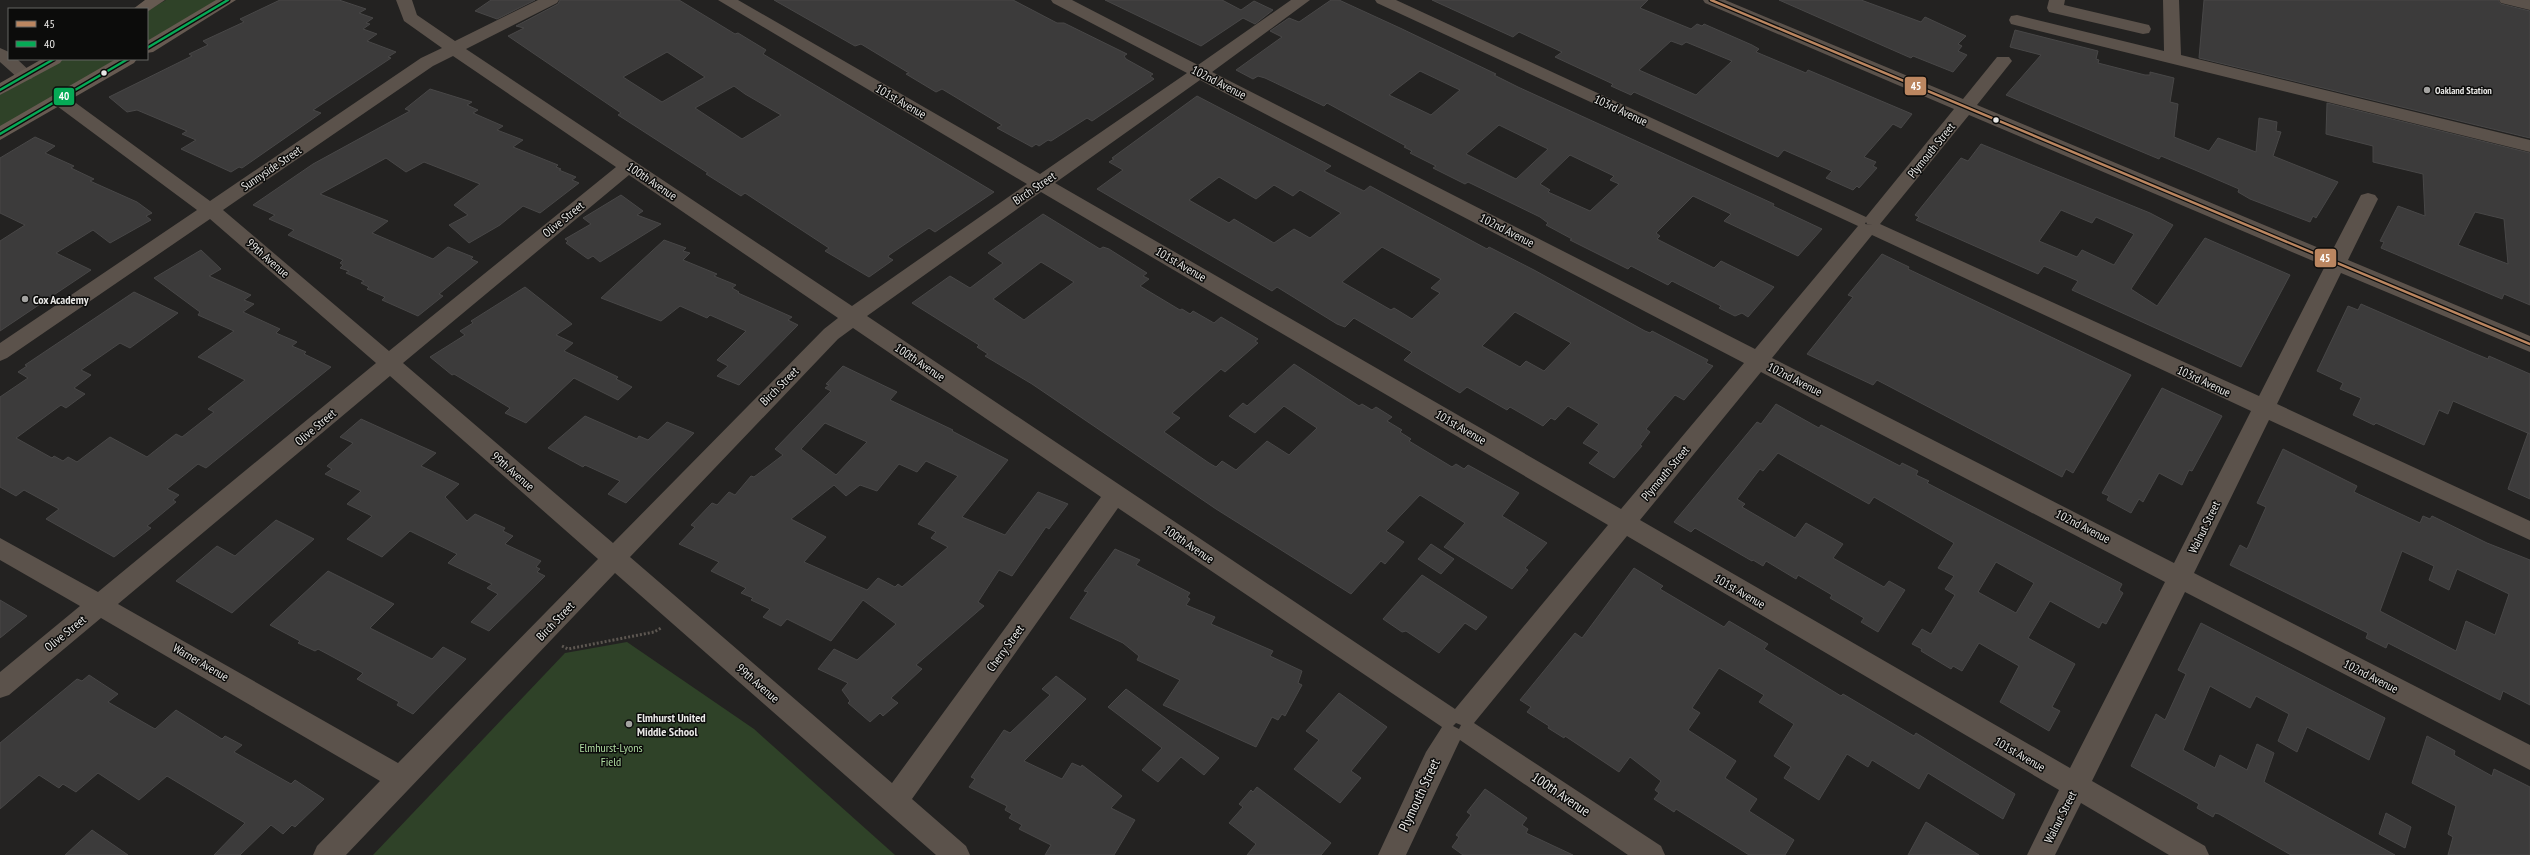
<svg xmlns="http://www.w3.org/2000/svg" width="2530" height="855" font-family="'PT Sans Narrow',sans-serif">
  <rect width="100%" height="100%" fill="#232221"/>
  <g fill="#2f4228">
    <path d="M166 0H218L147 42V11Z"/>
    <path d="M63 59H117L0 128V95Z"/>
    <path d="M627 642 754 729 895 855H373L565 653Z"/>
  </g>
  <g fill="#3c3b3b" stroke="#484747" fill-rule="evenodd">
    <path d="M280 0H339L366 9 359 13 373 18 366 23 370 24 363 29 377 34 367 41 396 52 388 57 391 58 313 110 321 113 242 168 239 167 231 172 181 149 196 140 182 134 187 131 137 110 127 112 109 97 192 56 189 54 208 45 203 41 244 22 240 19Z"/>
    <path d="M491 0H535L497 19 475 11Z"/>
    <path d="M560 0H679L735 34 738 33 766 50 763 54 994 192 935 232 929 228 889 255 888 257 893 260 869 277 825 251 829 248 745 193 741 196 706 174 708 173 618 115 621 113 508 36 524 28 516 26 558 4ZM667 52 705 77 662 102 623 77ZM734 86 745 94 781 115 742 139 695 108Z"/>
    <path d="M774 0H1013L1057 23H1064L1127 54 1124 56 1126 59 1153 74 1150 76 1154 79 1092 121 1087 118 1051 141 1048 140 1039 146 1036 144 1032 147 997 128 1002 125 942 89 936 92 906 74 909 73 861 44 855 46Z"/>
    <path d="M1105 0H1222L1241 10 1254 1 1273 10 1255 24 1243 18 1201 46Z"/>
    <path d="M1331 0H1339L1400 28 1496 74 1494 75 1518 87 1774 204 1773 206 1822 229 1798 256 1724 221 1731 214 1693 196 1656 233 1660 236 1657 239 1714 268 1721 261 1774 287 1748 317 1742 313 1735 316 1719 308 1721 306 1672 281 1668 285 1631 266 1628 269 1570 240 1572 239 1546 225 1548 223 1540 217 1468 182 1465 184 1433 168 1436 166 1410 153 1412 151 1404 147 1406 146 1327 103 1324 106 1265 78 1258 76 1253 79 1236 70 1282 37 1270 31 1289 18 1299 22ZM1420 71 1460 90 1431 115 1389 95ZM1499 125 1548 149 1516 179 1466 154ZM1570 155 1614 176 1610 180 1619 184 1590 211 1548 192 1550 190 1540 184Z"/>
    <path d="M1432 0H1648L1640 8 1691 29 1697 24 1702 26 1704 24 1752 45 1759 49 1756 52 1806 73 1808 70 1912 114 1901 128 1893 124 1864 157 1876 162 1873 166 1877 168 1859 188 1857 186 1853 190 1826 178 1832 171 1784 150 1778 157 1634 92 1631 95 1611 86 1613 84 1555 57 1562 52 1519 32 1513 37ZM1671 41 1682 45 1686 42 1732 61 1696 95 1639 70Z"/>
    <path d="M1779 0H1861L1921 22 1925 17 1966 36 1958 44 1962 46 1958 51 1967 55 1953 72 1913 56 1911 58Z"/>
    <path d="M2204 0H2498L2501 4 2530 11V138L2199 58Z"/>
    <path d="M2015 30 2098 51 2096 59 2099 60 2098 63 2145 75H2150V72L2174 78 2170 102 2178 104 2174 137 2209 151 2218 138 2256 152 2259 118 2277 122 2276 131 2281 132 2273 156 2338 182 2316 218 2313 216 2310 222 2250 199 2238 192 2239 189 2195 170 2161 156 2159 159 2006 95 2041 55 2010 47Z"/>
    <path d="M430 89 472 102 467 105 478 110 473 113 503 126 497 130 523 140 513 147 558 165 556 167 561 169 559 170 576 177 572 180 579 183 540 213 523 206 500 225 469 243 449 225 468 215 454 205 480 184 424 162 406 172 386 158 320 194 388 221 372 233 433 259 448 247 473 257 471 259 478 262 439 294 443 296 418 316 382 300 385 297 367 289 369 287 361 283 364 281 346 273 349 271 340 268 343 265 340 263 343 260 288 235 294 230 269 219 275 215 253 205 313 164 410 111 405 109Z"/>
    <path d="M1197 96 1331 166 1324 171 1364 191 1370 186 1487 249 1489 247 1534 270 1645 331 1650 333 1652 331 1708 360 1706 363 1713 366 1684 400 1675 395 1646 429 1650 432 1640 445 1642 446 1614 478 1589 463 1599 452 1583 443 1599 424 1568 406 1555 420 1551 418 1543 426 1510 407 1507 410 1467 387 1460 393 1404 360 1412 352 1354 318 1345 327 1337 324 1277 287 1272 291 1097 189 1123 170 1109 162 1114 159 1112 158ZM1219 177 1256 199 1274 185 1293 196 1300 190 1341 213 1310 238 1294 229 1274 243 1234 219 1229 223 1189 200ZM1382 247 1441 279 1431 288 1440 293 1412 319 1394 308 1391 310 1342 282ZM1515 312 1571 343 1544 371 1526 361 1520 367 1482 346Z"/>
    <path d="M2327 103 2530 153V305L2504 294 2502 299 2381 248 2384 242 2380 241 2398 206 2425 216 2423 174 2373 162V146L2326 134ZM2475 212 2504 219 2508 264 2458 245Z"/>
    <path d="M35 137 55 146 45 153 74 166 71 168 94 179 90 181 137 202 152 213 146 216 151 220 110 243 93 230 56 253 91 270 0 331V241L25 225 0 213V158Z"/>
    <path d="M1981 144 2150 213 2173 225 2131 289 2157 306 2205 238 2290 275 2241 367 2072 290 2078 281 2044 266 2038 274 1916 220 1919 217 1915 215 1961 158 1968 161ZM2061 210 2092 223 2096 217 2134 234 2114 265 2082 250 2077 257 2039 241Z"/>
    <path d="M621 195 643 211 637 215 661 224 600 262 593 256 588 259 566 243 568 241 565 239 591 224 583 218Z"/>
    <path d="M1043 214 1100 249 1103 247 1109 249 1147 273 1143 276 1149 279 1140 286 1180 310 1182 309 1190 314 1193 311 1214 323 1221 317 1258 339 1255 341 1258 343 1225 372 1221 369 1172 413 1180 418 1164 432 1209 463 1216 467 1222 461 1236 470 1267 441 1289 455 1317 428 1284 406 1255 433 1229 416 1243 403 1247 406 1294 364 1359 406 1362 404 1372 410 1376 407 1392 417 1387 421 1402 430 1400 432 1411 439 1409 441 1452 467 1456 464 1464 469 1468 465 1519 493 1502 516 1547 543 1525 568 1528 570 1512 589 1444 547 1465 523 1420 495 1386 531 1404 542 1385 564 1381 561 1351 594 1216 509 1032 384 985 356 988 354 977 347 979 345 912 303 950 276 970 288 1003 263 988 253ZM1041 262 1074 282 1024 320 993 299Z"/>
    <path d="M664 240 686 248 683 251 690 253 683 260 717 274 714 276 736 285 732 288 739 292 738 293 792 317 788 320 798 325 739 385 717 376 728 366 717 360 746 331 710 315 707 318 680 306 661 321 601 298Z"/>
    <path d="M201 250 221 269 209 276 251 295 244 300 254 304 243 312 280 329 276 333 297 342 292 346 306 352 304 354 331 367 206 468 198 464 167 489 179 495 173 500 176 502 147 526 151 528 114 557 46 519 59 509 24 490 16 496 0 487V397L28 378 18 372 27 366 25 365 134 292 178 313 130 348 120 343 81 370 91 375 74 388 85 394 66 408 61 405 16 438 52 458 54 456 63 461 68 457 77 462 110 437 147 457 176 434 182 437 214 412 208 409 245 380 198 357 234 331 198 315 200 312 154 278Z"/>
    <path d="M1882 254 1909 267 1908 269 2131 375 2073 473 2066 469 2062 477 1877 380 1873 385 1807 354 1853 297 1848 295Z"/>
    <path d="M525 287 572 324 556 335 573 343 564 351 618 377 616 379 632 387 618 400 574 378 526 423 505 413 510 408 454 374 452 375 430 357 465 335 460 331 473 323 471 321Z"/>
    <path d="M2361 304 2471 352 2488 359 2489 356 2530 374V499L2508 489 2528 433 2530 434 2453 401 2448 414 2439 410 2424 445 2376 423 2374 425 2353 415 2361 398 2340 389 2343 383 2317 371 2348 306 2358 310Z"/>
    <path d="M843 366 897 392 890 400 953 430 952 431 1008 460 962 517 1005 535 1038 492 1068 504 1049 529 1046 527 1012 576 999 570 978 602 984 606 916 665 922 669 891 698 898 703 883 716 880 713 870 722 848 703 850 701 842 690 848 683 818 669 834 649 857 660 896 624 863 600 831 641 787 619 781 626 763 617 770 609 751 600 753 598 741 593 746 588 711 571 719 562 679 544 695 527 691 525 712 503 717 505 729 492 735 495 751 476 754 477 783 455 775 449 831 391 825 388 829 385 826 384ZM825 423 867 442 836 475 801 449ZM926 461 958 476 918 524 936 532 931 538 948 547 902 587 898 584 895 587 878 578 867 590 804 562 826 537 791 519 834 485 846 496 860 485 877 491 899 464 917 472Z"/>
    <path d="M2162 388 2222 416 2192 471 2189 470 2182 485 2159 473 2143 502 2139 499 2131 513 2107 500 2109 496 2102 493Z"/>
    <path d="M1776 404 1819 428 1821 425 1900 466 1902 463 1918 471 1916 475 1929 481 1927 483 2122 584 2119 590 2123 593 2106 624 2102 622 2099 628 2050 601 2028 638 2075 664 2052 707 2060 711 2049 731 2000 702 2019 666 1979 643 1962 671 1953 666 1951 669 1921 651 1922 649 1912 644 1922 629 1931 634 1955 595 1945 589 1954 576 1938 568 1954 543 1874 497 1869 504 1778 453 1763 471 1760 469 1737 499 1745 504 1742 507 1795 538 1806 523 1843 544 1833 558 1884 587 1889 581 1905 590 1878 632 1861 622 1864 618 1830 598 1832 595 1798 575 1796 579 1766 561 1763 566 1753 560 1752 561 1695 528 1691 532 1674 522 1757 422 1761 424ZM1996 562 2034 583 2016 613 1978 592Z"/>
    <path d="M585 416 637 439 639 436 648 440 667 422 694 433 626 503 608 494 620 481 585 465 583 467 548 448Z"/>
    <path d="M361 419 436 453 421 466 459 484 445 497 467 521 475 514 505 528 503 531 513 536 505 544 541 561 536 567 540 569 537 572 545 576 489 631 471 622 498 594 487 588 492 584 448 563 457 554 410 531 382 557 347 539 372 516 347 504 361 491 325 474 332 469 327 466 353 443 340 437Z"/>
    <path d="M2283 449 2357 486 2354 492 2420 523 2423 516 2430 519 2432 516 2487 543 2530 560V705L2503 691 2500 700 2388 643 2386 648 2366 638 2368 633 2230 565 2240 545 2247 549 2266 507 2257 503ZM2402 551 2434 566 2429 580 2449 590 2457 569 2509 594 2495 635 2466 621 2456 651 2380 611Z"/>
    <path d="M276 520 314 539 232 613 176 581 217 546 235 556Z"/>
    <path d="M1431 544 1454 559 1441 574 1418 559Z"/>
    <path d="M1115 549 1140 560 1136 565 1190 593 1187 597 1190 599 1186 605 1215 617 1211 624 1273 651 1270 656 1302 671 1298 683 1302 685 1285 716 1282 714 1278 720 1272 717 1256 747 1163 705 1180 680 1137 660 1139 656 1123 643 1070 618 1088 592 1084 591Z"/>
    <path d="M1634 568 1663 586 1660 589 1724 627 1729 621 1768 644 1764 649 1841 696 1843 694 1914 736 1916 733 2015 794 2003 819 1928 773 1919 789 1872 760 1868 767 1847 754 1819 800 1784 778 1791 767 1774 756 1794 724 1759 702 1764 695 1719 668 1692 708 1700 713 1688 730 1736 761 1725 778 1757 799 1749 811 1794 840 1785 855H1749L1676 809 1674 812 1654 799 1659 793 1655 790 1661 781 1630 757 1619 772 1565 736 1564 738 1548 728 1549 726 1527 712 1531 707 1520 700 1575 633 1582 638Z"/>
    <path d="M328 571 394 604 370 628 432 659 443 647 466 659 413 714 397 705 399 702 357 679 363 673 318 649 315 651 298 643 300 641 270 625Z"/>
    <path d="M1422 575 1487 617 1476 630 1465 623 1439 653 1406 631 1402 632 1383 619Z"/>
    <path d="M0 600 27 616 0 638Z"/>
    <path d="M2201 623 2385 718 2369 760 2307 727 2297 752 2278 741 2289 714 2256 696 2250 708 2210 686 2183 750 2215 768 2220 755 2247 770 2257 744 2274 753 2264 782 2395 855H2291L2219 814 2215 813 2213 817 2197 808 2199 804 2131 766 2156 714 2165 720 2186 674 2178 670Z"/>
    <path d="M89 675 118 694 108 702 155 729 176 710 222 739 225 736 242 745 234 752 291 784 295 780 324 799 295 827 292 825 283 834 271 825 240 855H214L245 823 167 776 139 800 98 773 76 792 63 784 59 788 39 775 0 809V743L77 679 82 681Z"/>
    <path d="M1056 676 1086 699 1024 761 1062 779 1072 763 1081 767 1082 765 1122 796 1111 808 1135 820 1114 855H1045L1051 845 1019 829 1022 825 1009 818 1012 814 1005 810 1007 806 969 787 975 779 971 777 1004 730 1010 733 1050 695 1042 689Z"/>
    <path d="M1126 689 1219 758 1204 775 1181 757 1158 782 1142 770 1162 748 1108 707Z"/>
    <path d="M1339 693 1387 727 1351 771 1361 778 1340 803 1294 769 1319 740 1306 731Z"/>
    <path d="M2427 736 2455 751 2454 755 2492 776 2494 769 2530 787V855H2448L2453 837 2448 834 2456 806 2412 783Z"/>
    <path d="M1257 787 1331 843 1321 855H1247L1256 844 1229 823 1243 807 1239 804 1251 790 1253 792Z"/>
    <path d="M1485 789 1527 818 1522 825 1528 829 1526 833 1573 855H1463L1452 847 1459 837 1456 835 1471 815 1467 812Z"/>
    <path d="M2386 813 2411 827 2405 848 2379 834Z"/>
    <path d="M1926 822 1979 855H1908Z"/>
    <path d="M92 830 128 855H65Z"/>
  </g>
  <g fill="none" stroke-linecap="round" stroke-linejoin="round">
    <path stroke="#5d5751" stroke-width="3" stroke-dasharray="2 2" stroke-linecap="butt" d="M562 646 568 649 654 632 661 628"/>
    <g fill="#5b524b" fill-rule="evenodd">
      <path d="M396 0H412L417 15 455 41 538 0H559L557 3 466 49 852 306 1027 184 718 0H738L1040 174 1187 73 1053 3 1051 0H1072L1198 65 1291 0H1310L1212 72 1755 349 1858 226 1377 3 1375 0H1396L1866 217 1954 109 1705 3 1703 0H1725L1963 99 1997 57H2009L2012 61 1977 105 2331 253 2361 195 2368 193 2375 195 2378 199 2348 260 2530 336V352L2341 273 2277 404 2530 521V540L2269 420 2194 573 2530 745V770L2185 592 2092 781 2205 846 2209 855H2169L2081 803 2055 855H2027L2059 790 1627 536 1474 723 1661 846 1665 855H1628L1460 740 1406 855H1378L1426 752 1442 727 1118 508 912 799 966 846 970 855H936L615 573 346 855H313L317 846 380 781 101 618 9 695 0 698V672L80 606 0 560V538L98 592 376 363 210 219 7 358 0 361V343L197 210 53 103 50 99 53 95H65L210 201 421 58 442 48 404 21ZM453 56 616 167 389 351 223 210 433 66ZM1200 80 1744 363 1621 509 1055 183ZM1969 115 2325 266 2259 396 1880 224ZM629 175 838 318 824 329 613 543 403 363ZM1041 192 1608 525 1455 709 867 316ZM1866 222 1867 224 1873 225 1865 224ZM1872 235 2251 411 2174 563 1772 358ZM853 328 1101 497 892 783 630 557 838 339ZM1761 372 2165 582 2070 768 1640 520ZM390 376 598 559 398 763 118 604ZM1456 723 1461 725 1459 729 1453 726Z"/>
      <path d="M2049 0H2065L2064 5 2149 25 2151 29 2149 33 2143 34 2049 12 2047 8Z"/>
      <path d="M2163 0H2179L2181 55 2530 140V152L2011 24 2009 20 2011 16 2017 15 2164 51Z"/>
      <path d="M2499 0H2530V10L2501 3Z"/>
      <path d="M0 48 9 52V59H17L34 75 31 79H19L0 62Z"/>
    </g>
    <g fill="#665a51" fill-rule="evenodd">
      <path d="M145 0H165L147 12V9H133Z"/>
      <path d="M216 0H236L153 52 147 53V41Z"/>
      <path d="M42 59H63L60 63 0 95V83Z"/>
      <path d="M116 59H137L134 63 0 140V126Z"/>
    </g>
    <defs>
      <path id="bus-1" d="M1711 0 2530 344"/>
      <g id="bus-2">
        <path d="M147 48 228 0"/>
        <path d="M0 90 54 59"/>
        <path d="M0 134 128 59"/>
      </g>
    </defs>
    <use href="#bus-1" stroke="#0c0c0b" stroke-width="5"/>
    <use href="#bus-2" stroke="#0c0c0b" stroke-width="5"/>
    <use href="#bus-1" stroke="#bb8660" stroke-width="2.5"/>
    <use href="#bus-2" stroke="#06aa56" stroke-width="2.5"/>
  </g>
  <g fill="#e9e8e6" stroke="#0c0c0b" stroke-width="1.5">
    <circle cx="104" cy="73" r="3.5"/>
    <circle cx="1996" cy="120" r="3.5"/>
  </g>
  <g fill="#a4a3a1" stroke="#0c0c0b" stroke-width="1.5">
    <circle cx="2427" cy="90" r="4"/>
    <circle cx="25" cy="299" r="4"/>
    <circle cx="629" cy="724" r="4"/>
  </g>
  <g text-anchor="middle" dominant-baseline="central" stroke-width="3" stroke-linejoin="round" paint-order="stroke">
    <g font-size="10" font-weight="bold" fill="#e9e8e6" stroke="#0c0c0b" text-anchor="start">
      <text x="2435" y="90">Oakland Station</text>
    </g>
    <g font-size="12" fill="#e9e8e6" stroke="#0c0c0b">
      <text transform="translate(1219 82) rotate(27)">102nd Avenue</text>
      <text transform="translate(901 101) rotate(30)">101st Avenue</text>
      <text transform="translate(1621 110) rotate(25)">103rd Avenue</text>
      <text transform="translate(1931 150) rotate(-51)">Plymouth Street</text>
      <text transform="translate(271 168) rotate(-34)">Sunnyside Street</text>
      <text transform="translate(652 181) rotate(34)">100th Avenue</text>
      <text transform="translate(1034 188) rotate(-34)">Birch Street</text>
      <text transform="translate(563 219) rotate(-39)">Olive Street</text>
      <text transform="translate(1507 230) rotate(27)">102nd Avenue</text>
      <text transform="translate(268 258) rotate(41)">99th Avenue</text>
      <text transform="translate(1181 264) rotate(30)">101st Avenue</text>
      <text transform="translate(920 362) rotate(34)">100th Avenue</text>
      <text transform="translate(1795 379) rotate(27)">102nd Avenue</text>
      <text transform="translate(2204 381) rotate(25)">103rd Avenue</text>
      <text transform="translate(779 386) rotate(-45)">Birch Street</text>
      <text transform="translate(315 427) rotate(-40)">Olive Street</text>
      <text transform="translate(1461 427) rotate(30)">101st Avenue</text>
      <text transform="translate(513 471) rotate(41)">99th Avenue</text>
      <text transform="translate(1665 473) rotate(-50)">Plymouth Street</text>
      <text transform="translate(2083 526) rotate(27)">102nd Avenue</text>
      <text transform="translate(2204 527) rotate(-64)">Walnut Street</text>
      <text transform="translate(1189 544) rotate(34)">100th Avenue</text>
      <text transform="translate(1740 591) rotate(30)">101st Avenue</text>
      <text transform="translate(555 621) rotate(-46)">Birch Street</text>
      <text transform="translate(65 633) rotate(-39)">Olive Street</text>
      <text transform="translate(1005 648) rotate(-54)">Cherry Street</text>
      <text transform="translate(201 662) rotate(30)">Warner Avenue</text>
      <text transform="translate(2371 676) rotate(27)">102nd Avenue</text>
      <text transform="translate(758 683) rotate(41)">99th Avenue</text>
      <text transform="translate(2020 754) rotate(30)">101st Avenue</text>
      <text transform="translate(2060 817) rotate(-63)">Walnut Street</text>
    </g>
    <g font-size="12" font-weight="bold" fill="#e9e8e6" stroke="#0c0c0b" text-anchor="start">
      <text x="33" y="299">Cox Academy</text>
      <text x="637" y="717">Elmhurst United<tspan x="637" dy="14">Middle School</tspan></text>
    </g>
    <g font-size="12" fill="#afdca0" stroke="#0c0c0b">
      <text x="611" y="747">Elmhurst-Lyons<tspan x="611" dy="14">Field</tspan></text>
    </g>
    <g font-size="14" fill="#e9e8e6" stroke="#0c0c0b">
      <text transform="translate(1561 794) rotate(34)">100th Avenue</text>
      <text transform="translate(1419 795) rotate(-65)">Plymouth Street</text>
    </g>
  </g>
  <g stroke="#0c0c0b" stroke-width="1.5">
    <rect x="1904" y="76" width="23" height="20" rx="4" fill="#bb8660"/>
    <rect x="53" y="87" width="22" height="19" rx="4" fill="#06aa56"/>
    <rect x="2314" y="248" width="23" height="20" rx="4" fill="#bb8660"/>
  </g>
  <g font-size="11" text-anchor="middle" font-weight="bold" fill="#fff">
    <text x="1916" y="90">45</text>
    <text x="64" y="100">40</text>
    <text x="2325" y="262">45</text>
  </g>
  <rect x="8" y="8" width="140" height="52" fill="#0c0c0b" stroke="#646463"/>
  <rect x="16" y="21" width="20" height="6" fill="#bb8660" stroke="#646463"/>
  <text x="44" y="28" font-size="12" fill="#e9e8e6">45</text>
  <rect x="16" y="41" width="20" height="6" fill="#06aa56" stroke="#646463"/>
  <text x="44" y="48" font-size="12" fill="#e9e8e6">40</text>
</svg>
